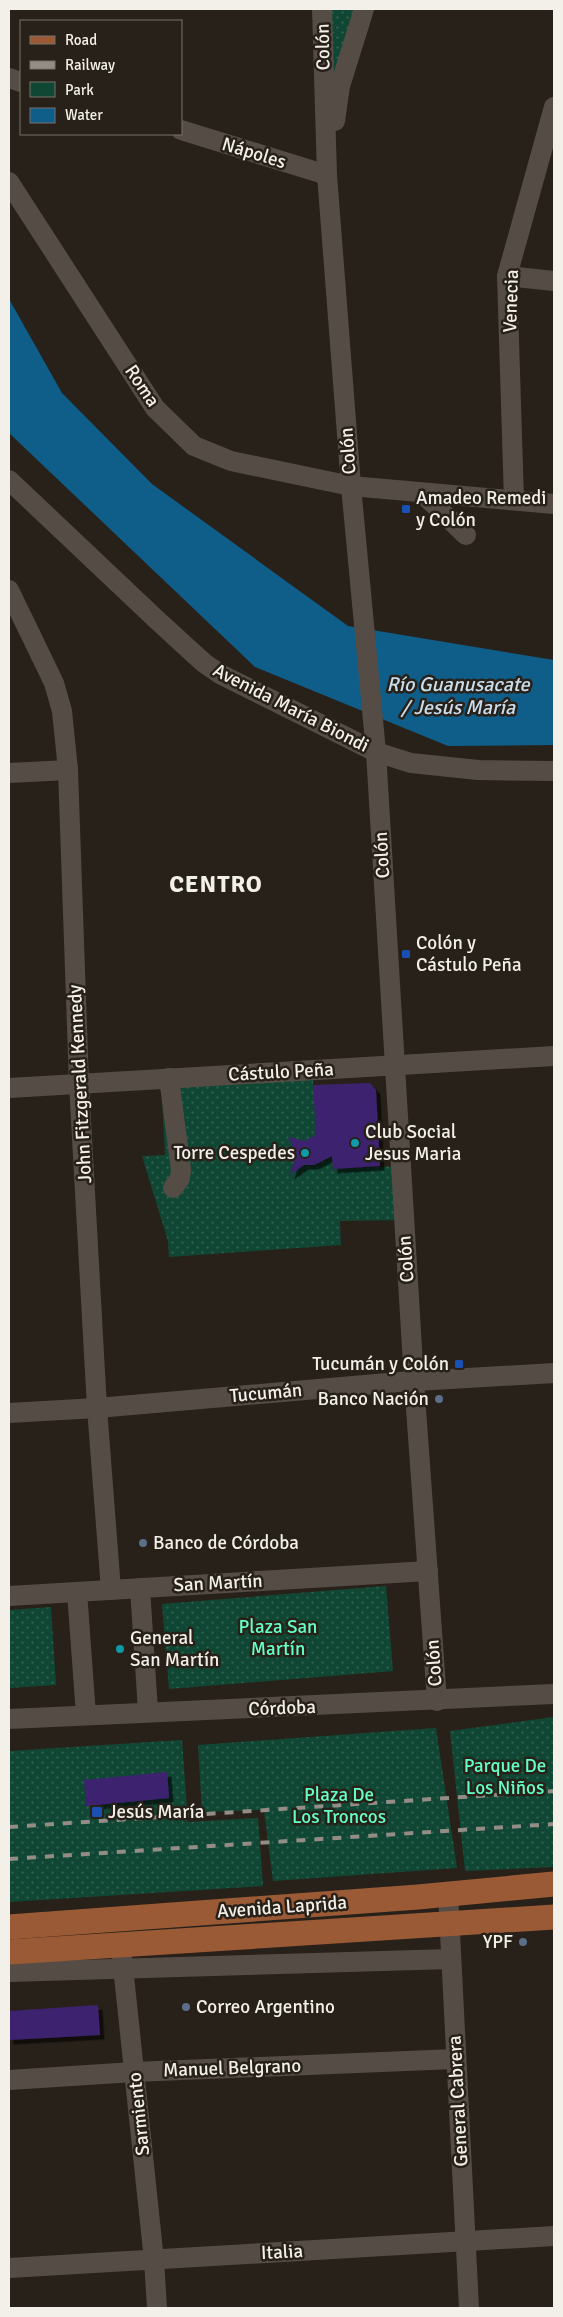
<svg xmlns="http://www.w3.org/2000/svg" width="563" height="2317" font-family="Signika,sans-serif">
  <defs>
    <pattern id="green-dots" width="8" height="8" patternUnits="userSpaceOnUse" patternTransform="scale(1.25)"><rect width="8" height="8" fill="#104734"/><path d="M2 2h.1M6 6h.1" fill="none" stroke="#336251" stroke-width="1.8" stroke-linecap="round"/></pattern>
    <filter id="shadow"><feDropShadow dx="4.5" dy="4.5" stdDeviation="0" flood-color="#0009"/></filter>
  </defs>
  <rect width="100%" height="100%" fill="#282119"/>
  <g fill="url(#green-dots)">
    <path d="M322 9H364L340 86 327 175Z"/>
    <path d="M313 1070V1085L330 1117 333 1169 401 1166 404 1220 340 1221 341 1245 169 1257 168 1241 142 1156 165 1155 161 1079Z"/>
    <path d="M386 1586 393 1671 169 1689 162 1604Z"/>
    <path d="M51 1607 56 1685 9 1688V1610Z"/>
    <path d="M554 1717V1867L465 1871 450 1731Z"/>
    <path d="M436 1728 457 1868 273 1881 264 1810 202 1812 198 1745Z"/>
    <path d="M182 1740 188 1822 258 1818 263 1886 9 1902V1751Z"/>
  </g>
  <path fill="#0f5d89" d="M9 299 62 393 152 484 348 626 554 660V745L448 746 255 667 9 433Z"/>
  <g fill="#3e226f" filter="url(#shadow)">
    <path d="M370 1083 376 1090 380 1166 333 1169 332 1156 314 1165H304L290 1175 296 1154 288 1137 304 1141 316 1135 313 1085Z"/>
    <path d="M167 1772 169 1798 86 1806 84 1780Z"/>
    <path d="M98 2005 100 2035 9 2040V2011Z"/>
  </g>
  <g fill="none" stroke-linecap="round" stroke-linejoin="round">
    <g stroke="#554d45" stroke-width="20">
      <path d="M322 9 327 175 351 486 376 752 414 1381 437 1701"/>
      <path d="M9 78 21 82"/>
      <path d="M335 121 340 86 364 9"/>
      <path d="M181 130 327 175"/>
      <path d="M9 182 155 408 194 446 231 461 351 486 554 504"/>
      <path d="M507 276 554 281"/>
      <path d="M9 480 157 620 204 663 220 674 376 752 411 763 478 770 554 771"/>
      <path d="M422 493 466 535"/>
      <path d="M514 500 507 276 554 107"/>
      <path d="M9 590 54 683 62 711 68 770 79 1084 97 1408 111 1590"/>
      <path d="M9 773 68 770"/>
      <path d="M169 1078 181 1170 180 1178 173 1188"/>
      <path d="M9 1088 554 1056"/>
      <path d="M9 1413 97 1408 399 1382 554 1373"/>
      <path d="M140 1588 148 1711"/>
      <path d="M77 1592 86 1715"/>
      <path d="M9 1596 428 1571"/>
      <path d="M9 1719 554 1694"/>
      <path d="M448 1893 469 2308"/>
      <path d="M122 1957 154 2260 157 2308"/>
      <path d="M9 1972 451 1959"/>
      <path d="M9 2080 134 2072 455 2059"/>
      <path d="M9 2268 554 2236"/>
    </g>
    <g stroke="#9b5a36" stroke-width="25">
      <path d="M9 1927 418 1897 554 1884"/>
      <path d="M9 1952 554 1917"/>
    </g>
    <g stroke="#938d86" stroke-width="4" stroke-dasharray="9 9" stroke-linecap="butt">
      <path d="M9 1827 554 1791"/>
      <path d="M9 1859 554 1824"/>
    </g>
  </g>
  <g fill="#1a4fb4" stroke="#282119" stroke-width="2">
    <rect x="401" y="504" width="10" height="10" rx="2.5"/>
    <rect x="401" y="949" width="10" height="10" rx="2.5"/>
    <rect x="454" y="1359" width="10" height="10" rx="2.5"/>
    <rect x="91" y="1806" width="12" height="12" rx="2.5"/>
  </g>
  <g fill="#0f9aa8" stroke="#282119" stroke-width="2">
    <circle cx="355" cy="1143" r="5"/>
    <circle cx="305" cy="1153" r="5"/>
    <circle cx="120" cy="1649" r="5"/>
  </g>
  <g fill="#5c6f8a" stroke="#282119" stroke-width="2">
    <circle cx="439" cy="1399" r="5"/>
    <circle cx="143" cy="1543" r="5"/>
    <circle cx="523" cy="1942" r="5"/>
    <circle cx="186" cy="2007" r="5"/>
  </g>
  <g text-anchor="middle" dominant-baseline="central" stroke-width="5" stroke-linejoin="round" paint-order="stroke">
    <g font-size="19" fill="#f3efe9" stroke="#282119">
      <text transform="translate(323 47) rotate(-91)">Colón</text>
      <text transform="translate(254 153) rotate(17)">Nápoles</text>
      <text transform="translate(511 301) rotate(-88)">Venecia</text>
      <text transform="translate(142 386) rotate(56)">Roma</text>
      <text transform="translate(348 451) rotate(-94)">Colón</text>
      <text transform="translate(291 708) rotate(27)">Avenida María Biondi</text>
      <text transform="translate(382 855) rotate(-93)">Colón</text>
      <text transform="translate(281 1072) rotate(-3)">Cástulo Peña</text>
      <text transform="translate(80 1084) rotate(-93)">John Fitzgerald Kennedy</text>
      <text transform="translate(406 1259) rotate(-94)">Colón</text>
      <text transform="translate(266 1393) rotate(-5)">Tucumán</text>
      <text transform="translate(218 1583) rotate(-3)">San Martín</text>
      <text transform="translate(434 1663) rotate(-94)">Colón</text>
      <text transform="translate(282 1708) rotate(-2)">Córdoba</text>
      <text transform="translate(282 1907) rotate(-4)">Avenida Laprida</text>
      <text transform="translate(232 2068) rotate(-2)">Manuel Belgrano</text>
      <text transform="translate(458 2101) rotate(-93)">General Cabrera</text>
      <text transform="translate(139 2114) rotate(-96)">Sarmiento</text>
      <text transform="translate(282 2252) rotate(-3)">Italia</text>
    </g>
    <g font-size="19" fill="#f3efe9" stroke="#282119" text-anchor="start">
      <text x="416" y="498">Amadeo Remedi<tspan x="416" dy="22">y Colón</tspan></text>
      <text x="416" y="943">Colón y<tspan x="416" dy="22">Cástulo Peña</tspan></text>
      <text x="365" y="1132">Club Social<tspan x="365" dy="22">Jesus Maria</tspan></text>
      <text x="295" y="1153" text-anchor="end">Torre Cespedes</text>
      <text x="449" y="1364" text-anchor="end">Tucumán y Colón</text>
      <text x="429" y="1399" text-anchor="end">Banco Nación</text>
      <text x="153" y="1543">Banco de Córdoba</text>
      <text x="130" y="1638">General<tspan x="130" dy="22">San Martín</tspan></text>
      <text x="108" y="1812">Jesús María</text>
      <text x="513" y="1942" text-anchor="end">YPF</text>
      <text x="196" y="2007">Correo Argentino</text>
    </g>
    <g font-size="19" fill="#64ffc5" stroke="#282119">
      <text x="278" y="1627">Plaza San<tspan x="278" dy="22">Martín</tspan></text>
      <text x="505" y="1766">Parque De<tspan x="505" dy="22">Los Niños</tspan></text>
      <text x="339" y="1795">Plaza De<tspan x="339" dy="22">Los Troncos</tspan></text>
    </g>
    <g font-size="20" font-style="italic" fill="#c9dded" stroke="#282119">
      <text x="458" y="684">Río Guanusacate<tspan x="458" dy="23">/ Jesús María</tspan></text>
    </g>
    <g font-size="24" font-weight="bold" letter-spacing="1" fill="#f3efe9" stroke="#282119">
      <text x="216" y="884">CENTRO</text>
    </g>
  </g>
  <rect width="563" height="2317" fill="none" stroke="#f3efe9" stroke-width="20"/>
  <rect x="20" y="20" width="162" height="115" fill="#282119" stroke="#79736c"/>
  <rect x="30" y="36" width="25" height="8" fill="#9b5a36" stroke="#79736c"/>
  <text x="65" y="45" font-size="15" fill="#f3efe9">Road</text>
  <rect x="30" y="61" width="25" height="8" fill="#938d86" stroke="#79736c"/>
  <text x="65" y="70" font-size="15" fill="#f3efe9">Railway</text>
  <rect x="30" y="82" width="25" height="15" fill="#104734" stroke="#79736c"/>
  <text x="65" y="95" font-size="15" fill="#f3efe9">Park</text>
  <rect x="30" y="108" width="25" height="15" fill="#0f5d89" stroke="#79736c"/>
  <text x="65" y="120" font-size="15" fill="#f3efe9">Water</text>
</svg>
